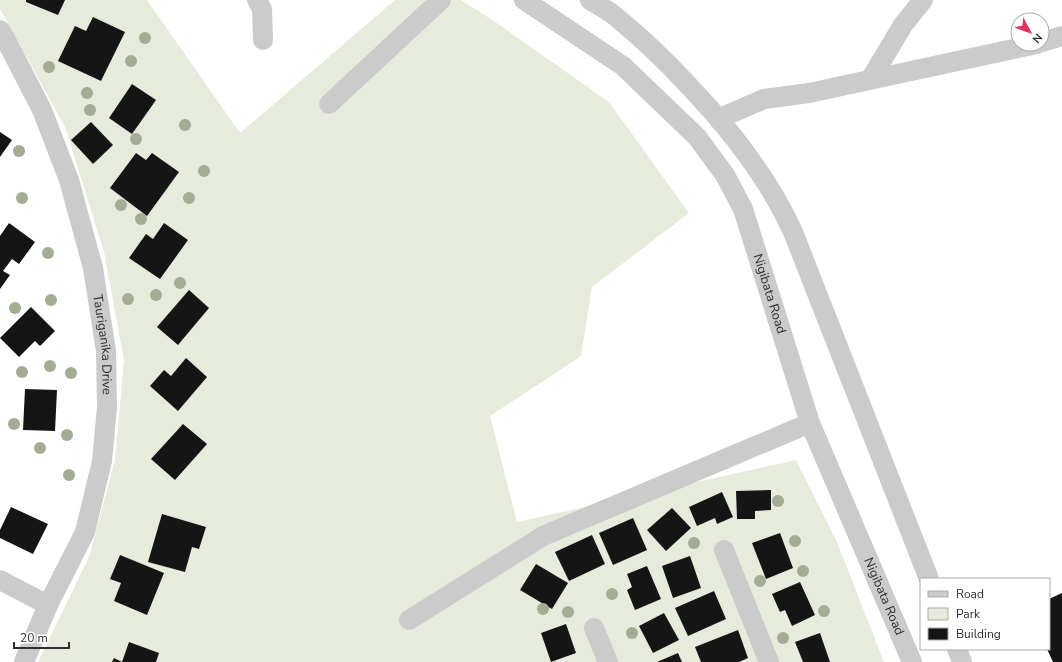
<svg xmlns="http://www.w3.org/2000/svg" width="1062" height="662" font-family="'Nunito Sans',sans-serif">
  <rect width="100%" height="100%" fill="#fff"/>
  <path fill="#e7ebdc" d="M0 0H147L240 133 395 0H461L491 19 609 102 689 213 592 287 581 356 490 416 517 522 796 460 837 542 884 662H38L89 557 115 460 124 360 104 252 65 127 0 9Z"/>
  <g fill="#151515">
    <path d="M26 0H65L58 15 26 2Z"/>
    <path d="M93 17 125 32 101 81 58 61 75 26 86 31Z"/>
    <path d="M132 84 156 100 132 134 109 118Z"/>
    <path d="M91 122 113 145 93 164 71 140Z"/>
    <path d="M0 132 12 140 0 157Z"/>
    <path d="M136 153 146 160 152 153 179 172 147 216 110 188Z"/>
    <path d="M9 223 35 242 19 264 12 259 3 271 10 275 0 289V236Z"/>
    <path d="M164 223 188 240 160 279 129 258 146 234 153 239Z"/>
    <path d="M189 290 209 308 178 345 157 327Z"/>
    <path d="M31 307 55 331 40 346 35 341 19 357 0 338Z"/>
    <path d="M186 358 207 377 178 411 150 386 164 370 171 376Z"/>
    <path d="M25 389 57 390 55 431 23 430Z"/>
    <path d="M183 424 207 444 175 480 151 459Z"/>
    <path d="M771 490V510L755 511V519H737L736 491Z"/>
    <path d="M722 492 733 517 717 524 715 518 697 526 689 507Z"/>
    <path d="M11 507 48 524 33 554 0 538V530Z"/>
    <path d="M672 508 691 528 666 551 647 530Z"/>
    <path d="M162 514 206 527 199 549 192 547 185 572 148 562Z"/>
    <path d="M633 518 647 550 613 565 599 533Z"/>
    <path d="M780 533 793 568 766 579 752 543Z"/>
    <path d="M592 535 605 564 569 581 555 552Z"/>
    <path d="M120 555 164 573 147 615 114 601 121 583 110 579Z"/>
    <path d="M690 556 701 588 673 598 662 566Z"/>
    <path d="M536 564 568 583 552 609 520 590Z"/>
    <path d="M647 566 661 599 635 610 627 590 632 587 627 574Z"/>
    <path d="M800 582 815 615 792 626 785 610 780 612 772 594Z"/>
    <path d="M714 591 726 619 688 636 675 608Z"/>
    <path d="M1062 593V662H1053L1047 649H1049V599Z"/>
    <path d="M664 613 679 640 653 653 639 626Z"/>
    <path d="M566 624 576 653 551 662 541 633Z"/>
    <path d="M738 630 748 658 739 662H701L695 647Z"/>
    <path d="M820 633 830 662H803L795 642Z"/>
    <path d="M129 642 159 653 156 662H112L114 658 122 662Z"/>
    <path d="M678 653 682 662H657Z"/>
  </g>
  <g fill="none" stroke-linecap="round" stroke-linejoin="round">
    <g stroke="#cbcbcb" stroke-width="20">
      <path d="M257 0 262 9 263 40"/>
      <path id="s1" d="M524 0 623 66 697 137 725 175 743 209 810 423 912 662"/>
      <path d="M590 0C598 5 608 10 616 17 642 38 666 61 689 86 730 129 768 177 793 232L929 579"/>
      <path id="s2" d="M0 30 6 40 42 110 69 180 93 268 106 351 107 407 102 461 85 532 48 605 24 662"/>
      <path d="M1042 42 1062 36"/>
      <path d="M870 80 903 25 923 0"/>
      <path d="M329 104 441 0"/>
      <path d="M721 122 727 115 764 99 809 93 1037 44"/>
      <path d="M724 550 769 662"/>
      <path d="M0 580 48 605"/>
      <path d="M409 620 543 536 810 423"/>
      <path d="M594 628 608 662"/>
      <path d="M957 649 962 662"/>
    </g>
  </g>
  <g fill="#a4ac94">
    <circle cx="145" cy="38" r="6"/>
    <circle cx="131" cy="61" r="6"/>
    <circle cx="49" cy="67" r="6"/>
    <circle cx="87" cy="93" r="6"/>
    <circle cx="90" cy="110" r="6"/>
    <circle cx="185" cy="125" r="6"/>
    <circle cx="136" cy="139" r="6"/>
    <circle cx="19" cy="151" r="6"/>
    <circle cx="204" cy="171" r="6"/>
    <circle cx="22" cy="198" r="6"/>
    <circle cx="189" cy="198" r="6"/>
    <circle cx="121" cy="205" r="6"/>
    <circle cx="141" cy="219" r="6"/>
    <circle cx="48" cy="253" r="6"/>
    <circle cx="180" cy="283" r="6"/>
    <circle cx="156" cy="295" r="6"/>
    <circle cx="128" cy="299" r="6"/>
    <circle cx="51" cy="300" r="6"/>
    <circle cx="15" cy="308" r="6"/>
    <circle cx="50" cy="366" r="6"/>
    <circle cx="22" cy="372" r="6"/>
    <circle cx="71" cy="373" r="6"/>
    <circle cx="14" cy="424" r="6"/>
    <circle cx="67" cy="435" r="6"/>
    <circle cx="40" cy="448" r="6"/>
    <circle cx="69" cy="475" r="6"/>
    <circle cx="778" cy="501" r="6"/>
    <circle cx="795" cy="541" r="6"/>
    <circle cx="694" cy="543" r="6"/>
    <circle cx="803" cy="571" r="6"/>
    <circle cx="760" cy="581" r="6"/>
    <circle cx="612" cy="594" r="6"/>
    <circle cx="543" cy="609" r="6"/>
    <circle cx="824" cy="611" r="6"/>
    <circle cx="568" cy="612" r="6"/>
    <circle cx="632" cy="633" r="6"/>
    <circle cx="783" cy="638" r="6"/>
  </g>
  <g text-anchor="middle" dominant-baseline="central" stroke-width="4" stroke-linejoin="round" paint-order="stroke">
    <g font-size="13" fill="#2e2e2e" stroke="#fff">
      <text stroke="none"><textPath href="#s1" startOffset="396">Nigibata Road</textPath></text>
      <text stroke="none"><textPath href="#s2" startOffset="334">Tauriganika Drive</textPath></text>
      <text stroke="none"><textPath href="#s1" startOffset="720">Nigibata Road</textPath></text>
    </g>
  </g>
  <rect x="920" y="578" width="130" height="72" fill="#ffffff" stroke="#ababab"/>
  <rect x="928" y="591" width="20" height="6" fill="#cbcbcb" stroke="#ababab"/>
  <text x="956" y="598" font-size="12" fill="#2e2e2e">Road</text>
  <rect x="928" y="608" width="20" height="12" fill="#e7ebdc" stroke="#ababab"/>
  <text x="956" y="618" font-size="12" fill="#2e2e2e">Park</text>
  <rect x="928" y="628" width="20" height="12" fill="#151515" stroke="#ababab"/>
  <text x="956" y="638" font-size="12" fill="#2e2e2e">Building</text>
  <g transform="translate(1030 32) rotate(131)"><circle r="19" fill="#ffffff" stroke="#ababab"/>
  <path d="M0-3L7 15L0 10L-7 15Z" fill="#e3335e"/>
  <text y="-6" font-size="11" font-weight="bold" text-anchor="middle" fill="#2e2e2e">N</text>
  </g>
  <path d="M14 642v6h55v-6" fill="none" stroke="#2e2e2e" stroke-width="2"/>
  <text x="20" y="642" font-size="12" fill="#2e2e2e" stroke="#ffffff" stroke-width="3" paint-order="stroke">20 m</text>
</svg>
